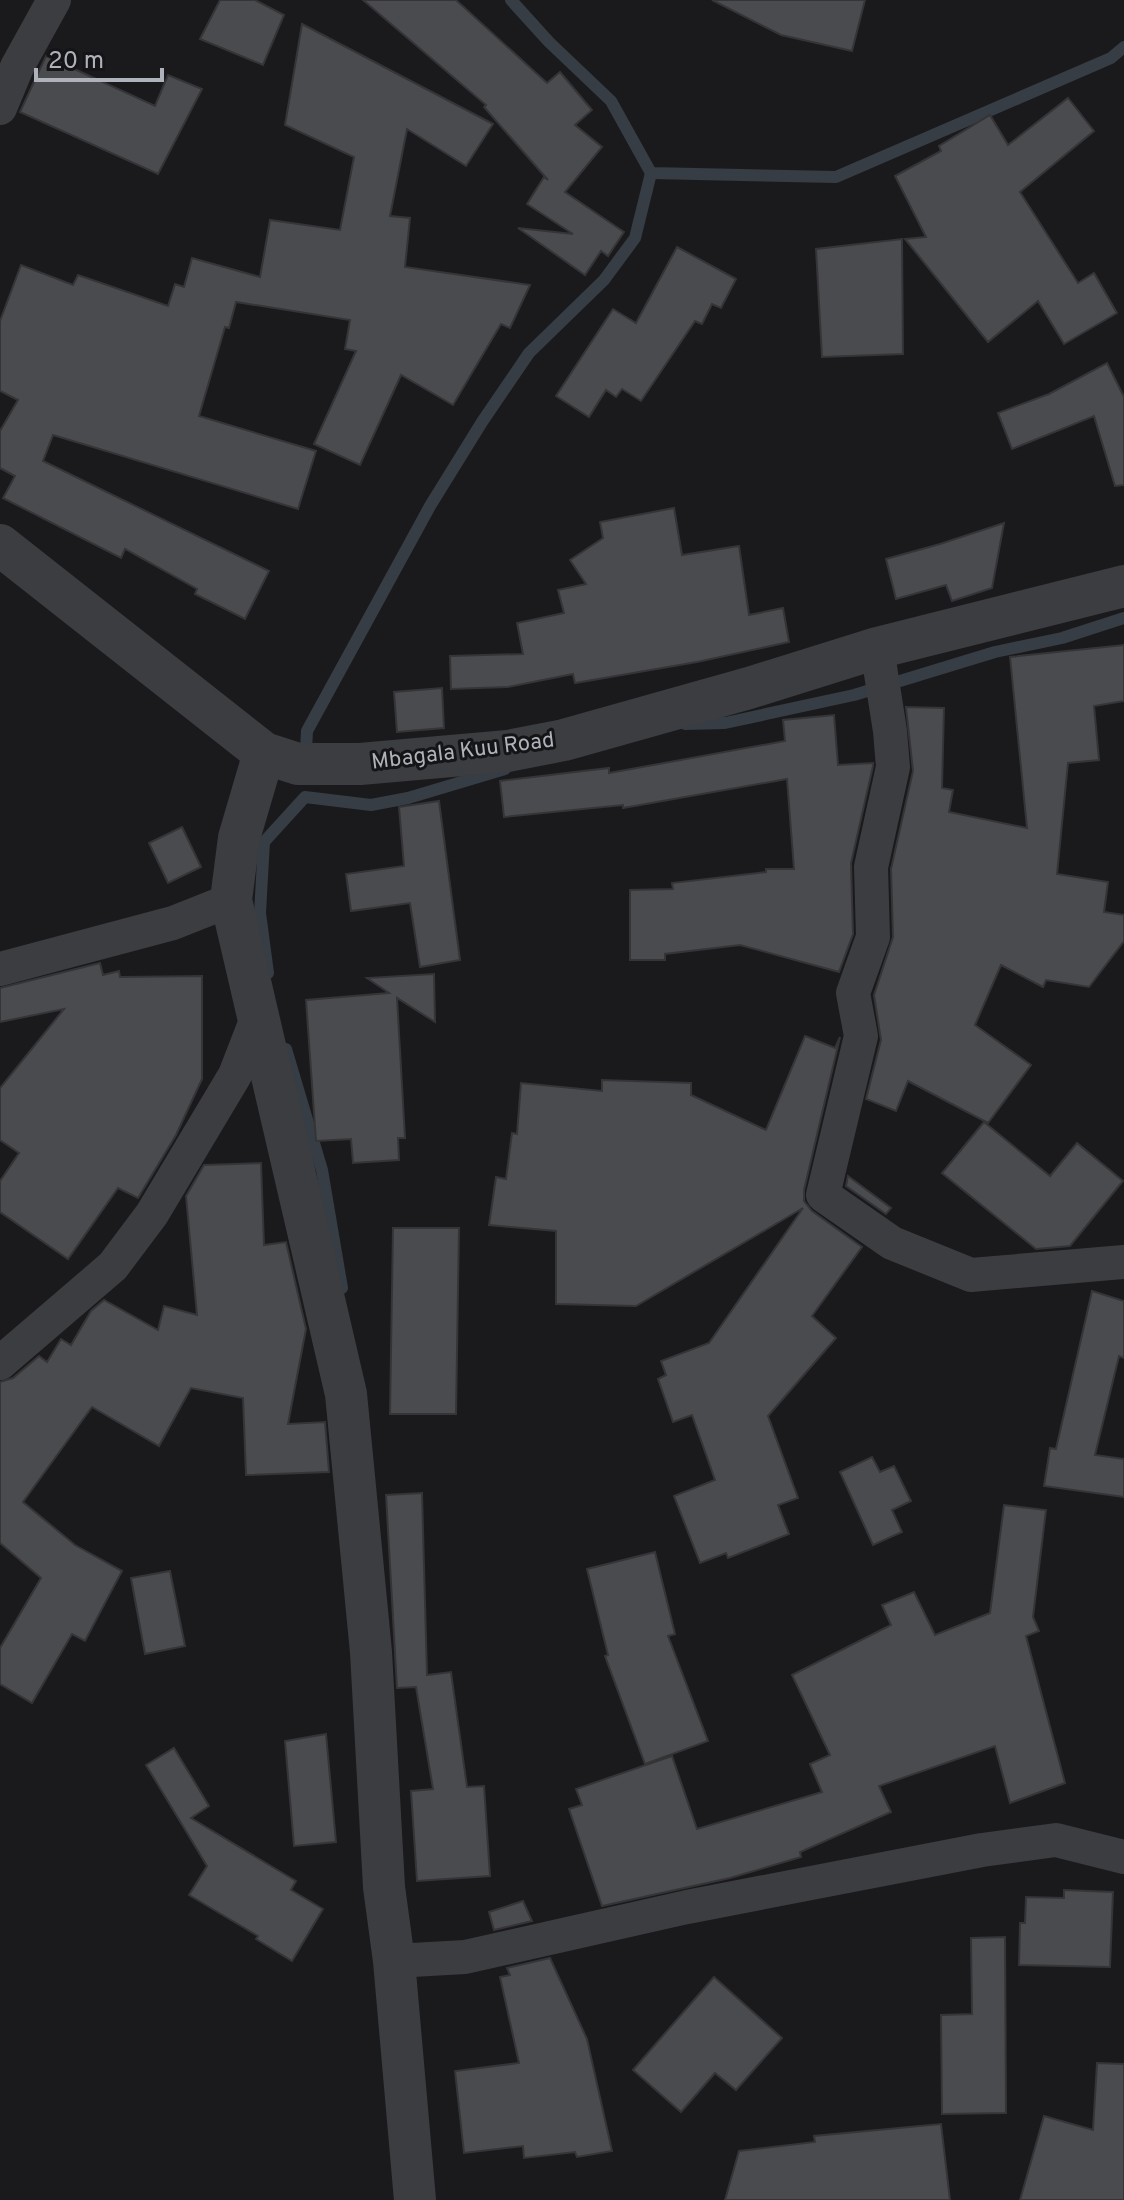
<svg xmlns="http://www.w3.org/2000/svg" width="1124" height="2200" font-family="Overpass,sans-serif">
  <rect width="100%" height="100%" fill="#1a1a1c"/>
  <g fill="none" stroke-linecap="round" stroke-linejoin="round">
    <g stroke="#363d44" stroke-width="12">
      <path d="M511 0 549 42 611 101 651 173 836 177 1111 58 1124 47"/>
      <path d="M685 724 725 723 854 695 995 652 1062 638 1124 618"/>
      <path d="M311 750 306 751 307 731 430 506 482 422 529 353 604 280 635 238 651 173"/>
      <path d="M268 973 260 913 264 842 305 797 371 805 408 798 505 769"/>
      <path d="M286 1049 322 1170 342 1288"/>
    </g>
  </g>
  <g fill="#4a4b4e" stroke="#353538" stroke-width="2">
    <path d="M220 0H255L284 15 263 65 200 39Z"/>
    <path d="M363 0H456L547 83 560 72 592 110 575 125 602 147 565 192 624 232 608 256 601 251 585 275 518 228 573 234 527 204 544 177 548 180 484 107 486 105Z"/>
    <path d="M712 0H865L852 51 781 35Z"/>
    <path d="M302 24 493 124 466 166 407 129 390 216 410 218 405 267 530 285 510 328 501 324 453 405 401 375 360 465 314 444 356 351 345 349 350 320 236 302 229 328 225 327 199 416 316 451 298 509 53 435 43 461 269 571 245 619 195 594 197 589 125 549 121 558 3 498 15 476 0 468V431L18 400 0 391V321L21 265 73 285 78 275 168 306 175 284 184 287 192 258 260 277 270 220 340 230 354 157 285 125Z"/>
    <path d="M46 56 155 106 168 75 202 89 158 174 20 112Z"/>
    <path d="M1068 98 1094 131 1020 192 1078 283 1094 273 1117 313 1064 344 1038 301 988 342 905 239 926 237 895 176 941 151 939 146 990 115 1008 145Z"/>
    <path d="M902 239 903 354 822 357 816 249Z"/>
    <path d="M677 247 736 279 721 308 712 304 702 324 695 321 641 401 622 389 616 397 606 390 589 417 556 396 613 309 636 323Z"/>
    <path d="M1107 363 1124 397V485L1115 486 1094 416 1012 449 998 413 1049 394Z"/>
    <path d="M674 508 682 555 739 546 749 615 783 608 789 642 697 662 575 683 573 674 508 687 451 689 450 656 523 654 517 623 564 613 558 590 586 584 570 560 603 538 600 522Z"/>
    <path d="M1004 523 992 588 952 601 946 585 896 599 886 559 940 544Z"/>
    <path d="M1124 645V701L1094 706 1099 760 1068 763 1057 874 1108 882 1104 912 1124 915V941L1089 987 1046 980 1043 987 1001 965 975 1025 1031 1065 988 1123 908 1081 896 1111 866 1099 881 1040 874 995 893 937 891 869 913 771 906 707 944 708 942 788 953 790 949 812 1027 828 1010 657Z"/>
    <path d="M442 688 444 728 397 732 394 692Z"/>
    <path d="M834 715 838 765 873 763V766L851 863 853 934 839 972 740 945 665 954V960H630V890L673 889 672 883 766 872V869H794L787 779 623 808V805L504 817 500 781 609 768V773L785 741 783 720Z"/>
    <path d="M439 801 460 960 420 967 410 903 351 911 346 874 404 866 399 807Z"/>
    <path d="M182 827 201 867 168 883 149 843Z"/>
    <path d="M100 963 103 975 119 971 120 977 202 976V1079L176 1135 138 1198 118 1188 68 1259 0 1212V1181L19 1153 0 1140V1088L64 1009 0 1022V988Z"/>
    <path d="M434 974 435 1022 397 998 405 1138H398L399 1160 353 1163 351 1139 316 1141 306 1000 389 993 367 978Z"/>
    <path d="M805 1036 835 1048 840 1037 804 1190V1201L812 1211 862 1247 812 1316 836 1338 768 1416 798 1498 778 1505 789 1534 728 1558 726 1553 700 1563 674 1496 715 1480 692 1415 673 1422 658 1379 666 1375 661 1361 709 1343 803 1208 636 1306 556 1304V1231L489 1225 496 1177 506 1179 512 1133 517 1134 521 1083 602 1091V1080L691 1083V1095L766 1130Z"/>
    <path d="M984 1122 1050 1176 1077 1143 1123 1181 1070 1246 1036 1249 942 1173Z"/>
    <path d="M261 1163 264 1245 286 1242 306 1329 288 1424 325 1422 329 1472 246 1475 243 1398 191 1388 159 1446 92 1407 23 1502 75 1545 122 1571 85 1641 72 1634 32 1703 0 1684V1648L41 1578 0 1543V1382L13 1378 39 1356 47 1362 61 1339 71 1345 91 1311 104 1300 158 1330 164 1306 197 1315 186 1196 204 1165Z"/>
    <path d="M848 1176 891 1208 886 1214 846 1186Z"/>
    <path d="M393 1228H459L456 1414H390Z"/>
    <path d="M1092 1291 1124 1301V1358L1119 1356 1095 1455 1124 1459V1497L1044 1486 1050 1448 1056 1449Z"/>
    <path d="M872 1457 880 1472 894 1466 911 1501 892 1510 902 1532 873 1545 840 1472Z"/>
    <path d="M422 1493 427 1675 451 1672 467 1787 484 1786 490 1876 417 1881 411 1791 433 1789 416 1687 397 1688 386 1495Z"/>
    <path d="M1004 1505 1046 1510 1033 1617 1039 1631 1026 1636 1065 1783 1010 1803 995 1746 879 1786 891 1812 800 1852 801 1857 730 1878 602 1906 569 1809 582 1805 576 1789 672 1756 697 1829 822 1792 810 1764 830 1755 792 1675 891 1625 882 1605 914 1592 935 1635 990 1613Z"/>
    <path d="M655 1552 675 1634 668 1636 708 1741 645 1764 605 1656 608 1655 587 1569Z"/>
    <path d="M170 1571 185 1646 145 1654 131 1578Z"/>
    <path d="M326 1734 336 1842 294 1846 285 1741Z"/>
    <path d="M174 1748 209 1806 191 1818 296 1881 291 1890 323 1909 292 1961 256 1939 258 1936 189 1895 207 1866 146 1765Z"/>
    <path d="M1064 1890 1113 1892 1110 1967 1019 1965 1020 1923H1025L1026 1897 1064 1898Z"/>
    <path d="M523 1901 532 1921 494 1930 489 1912Z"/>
    <path d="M1005 1937 1006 2113 942 2114 941 2015 972 2014 971 1938Z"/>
    <path d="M550 1958 587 2039 612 2151 577 2157 575 2152 524 2158 523 2146 464 2153 455 2071 519 2063 500 1977 510 1975 507 1968Z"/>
    <path d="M714 1977 782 2038 736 2090 715 2073 681 2112 633 2070Z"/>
    <path d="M1097 2063 1124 2064V2200H1020L1044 2116 1093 2130Z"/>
    <path d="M941 2124 950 2200H725L739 2151 815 2142 814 2136Z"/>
  </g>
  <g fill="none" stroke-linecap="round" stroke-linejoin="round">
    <g stroke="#3c3d41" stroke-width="34">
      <path d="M0 108 17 67 54 0"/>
      <path d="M877 648 890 731 893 767 871 867 873 937 853 993 861 1036 823 1195 892 1243 971 1275 1124 1262"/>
      <path d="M0 969 173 923 231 900"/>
      <path d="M0 1363 113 1266 152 1214 235 1075 259 1013"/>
      <path d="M394 1961 465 1957 687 1907 982 1850 1056 1840 1124 1857"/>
    </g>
    <g stroke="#3c3d41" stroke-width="42">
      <path d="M0 545 264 753 298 764H360L508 751 564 740 749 688 877 648 1124 586"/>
      <path d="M264 753 239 838 231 900 346 1394 371 1652 384 1887 394 1961 415 2200"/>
    </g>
  </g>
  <g text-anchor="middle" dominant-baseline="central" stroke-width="6" stroke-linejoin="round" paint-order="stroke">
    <g font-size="22" fill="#afb2ba" stroke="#151517">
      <text transform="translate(463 752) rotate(-7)">Mbagala Kuu Road</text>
    </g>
  </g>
  <path d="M36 68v12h126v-12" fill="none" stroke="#afb2ba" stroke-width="4"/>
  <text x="48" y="68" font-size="24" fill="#afb2ba" stroke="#151517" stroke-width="6" paint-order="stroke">20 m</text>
</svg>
